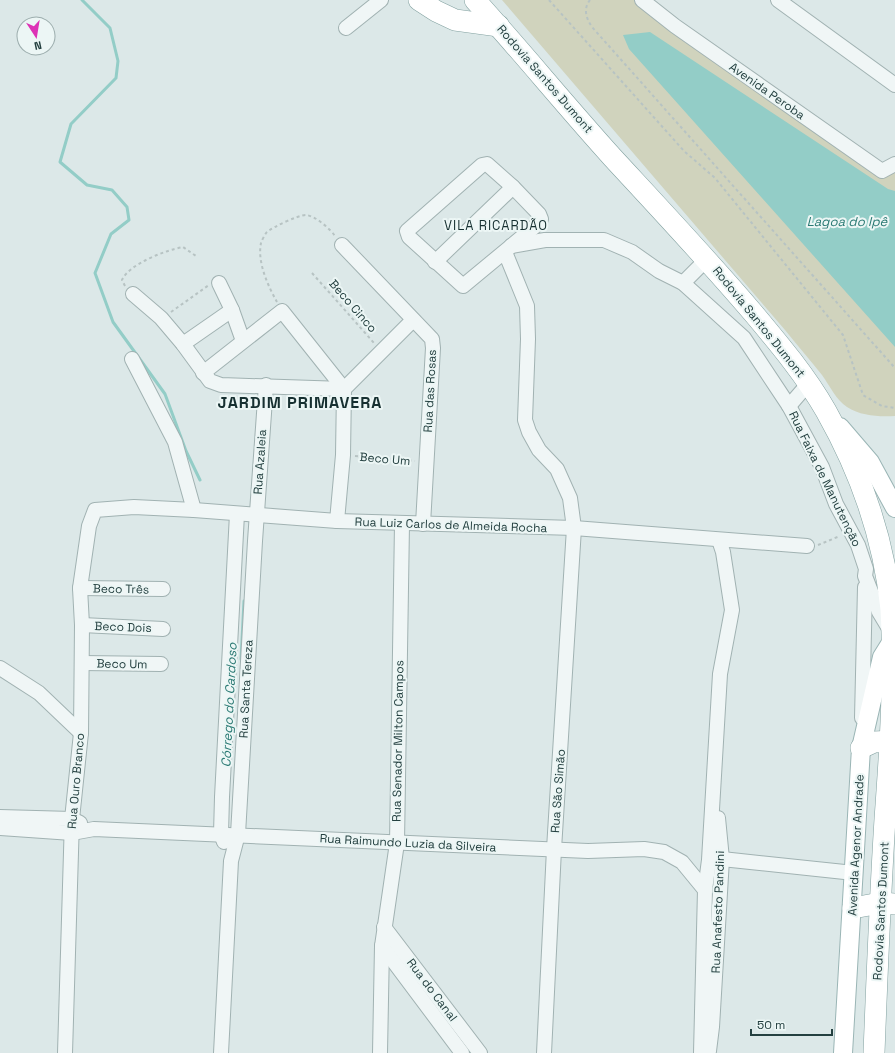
<svg xmlns="http://www.w3.org/2000/svg" width="895" height="1053" font-family="'Space Grotesk',sans-serif">
  <rect width="100%" height="100%" fill="#dce8e8"/>
  <path fill="#d0d3bd" d="M502 0H637L681 34 895 171V416C879 417 861 416 847 407 836 400 830 386 822 375 810 360 797 345 785 330Z"/>
  <path fill="#93cdc7" d="M650 32 888 189 895 191V347L629 49 623 35Z"/>
  <g fill="none" stroke-linecap="round" stroke-linejoin="round">
    <g stroke="#93cdc7" stroke-width="3">
      <path d="M82 0 110 28 118 61 116 78 71 124 60 162 87 185 112 190 127 207 129 220 111 234 95 273 113 322 165 394 186 451 200 480"/>
      <path d="M241 659 244 601"/>
    </g>
    <defs>
      <g id="minor">
        <path d="M642 0 675 26 882 171 895 164"/>
        <path d="M778 0 895 85"/>
        <path d="M346 28 381 0"/>
        <path d="M487 164 513 187 539 214 541 219 539 223 463 286 409 237 407 231 482 165Z"/>
        <path d="M342 245 432 339 433 348 423 524"/>
        <path d="M511 246 545 240H604L632 252 659 271 683 283 744 338 789 406 822 467 836 504 858 545 866 569 865 576 879 612 891 632"/>
        <path d="M505 252 527 306 528 339 525 420 529 432 539 450 557 469 570 498 574 528 554 849 544 1053"/>
        <path d="M435 262 513 187"/>
        <path d="M219 283 232 310 243 341"/>
        <path d="M683 283 707 259"/>
        <path d="M133 294 161 318 183 344 210 381 221 385 344 389 413 320"/>
        <path d="M183 344 232 310"/>
        <path d="M132 359 175 442 194 510"/>
        <path d="M203 373 282 311 344 389 343 455 337 521"/>
        <path d="M789 406 808 384"/>
        <path d="M80 588 163 589"/>
        <path d="M82 625 163 629"/>
        <path d="M82 663 161 664"/>
        <path d="M0 668 39 693 81 733"/>
        <path d="M862 718 865 587"/>
        <path d="M0 817 72 819 80 823"/>
        <path d="M0 828 72 833 94 829 588 851 644 849 664 852 682 862 705 890"/>
        <path d="M224 842 221 834 222 797 237 514"/>
        <path d="M722 859 854 873"/>
        <path d="M384 927 480 1053"/>
        <path d="M382 946 462 1053"/>
        <path d="M709 1051 712 1027 722 859 718 818"/>
        <path d="M65 1053 72 819 81 733 82 625 80 588 89 526 95 510 134 507 194 510 337 521 574 528 807 546"/>
        <path d="M221 1053 231 861 238 834 255 541 266 385"/>
        <path d="M380 1053 382 946 397 843 402 524"/>
        <path d="M701 1053 705 890 709 860 720 674 732 610 723 552 719 540"/>
      </g>
      <g id="major">
        <path d="M840 427 870 462 895 508"/>
        <path d="M843 1053 861 748 882 657 892 641"/>
      </g>
      <g id="highway">
        <path d="M419 0 436 11 455 20 499 26"/>
        <path d="M475 0C522 52 566 106 613 158 661 210 709 261 754 314 780 345 806 376 826 411 860 471 884 539 891 609 895 677 890 751 885 819 880 897 877 975 874 1053"/>
        <path d="M861 748 874 742 895 741"/>
        <path d="M853 908 880 903 895 904"/>
      </g>
    </defs>
    <use href="#minor" stroke="#a1b2b2" stroke-width="16"/>
    <use href="#major" stroke="#9ab5b5" stroke-width="20"/>
    <use href="#highway" stroke="#82a1a0" stroke-width="22"/>
    <g stroke="#b7c3c3" stroke-width="2" stroke-dasharray="3 3" stroke-linecap="butt">
      <path d="M549 0 684 151 715 178 843 335 863 395 882 406 895 408"/>
      <path d="M590 0C583 9 586 18 592 27L895 368"/>
      <path d="M312 273 374 343"/>
      <path d="M125 286 122 280C129 264 166 250 183 247L196 256"/>
      <path d="M277 302C268 286 257 262 261 243 262 240 265 234 267 232 273 227 298 215 306 215 316 216 330 229 335 236"/>
      <path d="M171 312 209 285"/>
      <path d="M355 456 415 461"/>
      <path d="M818 545 840 536"/>
    </g>
    <use href="#minor" stroke="#f0f6f6" stroke-width="14"/>
    <use href="#major" stroke="#fff" stroke-width="18"/>
    <use href="#highway" stroke="#fff" stroke-width="21"/>
  </g>
  <g text-anchor="middle" dominant-baseline="central" stroke-width="4" stroke-linejoin="round" paint-order="stroke">
    <g font-size="12" fill="#244040" stroke="#ecf6f5">
      <text transform="translate(545 79) rotate(49)">Rodovia Santos Dumont</text>
      <text transform="translate(767 91) rotate(35)">Avenida Peroba</text>
      <text transform="translate(353 306) rotate(49)">Beco Cinco</text>
      <text transform="translate(759 322) rotate(51)">Rodovia Santos Dumont</text>
      <text transform="translate(430 391) rotate(-87)">Rua das Rosas</text>
      <text transform="translate(385 459) rotate(5)">Beco Um</text>
      <text transform="translate(260 462) rotate(-86)">Rua Azaleia</text>
      <text transform="translate(825 479) rotate(64)">Rua Faixa de Manutenção</text>
      <text transform="translate(451 525) rotate(2)">Rua Luiz Carlos de Almeida Rocha</text>
      <text transform="translate(121 589) rotate(1)">Beco Três</text>
      <text transform="translate(123 627) rotate(2)">Beco Dois</text>
      <text transform="translate(122 664) rotate(1)">Beco Um</text>
      <text transform="translate(246 689) rotate(-87)">Rua Santa Tereza</text>
      <text transform="translate(398 741) rotate(-89)">Rua Senador Milton Campos</text>
      <text transform="translate(76 781) rotate(-85)">Rua Ouro Branco</text>
      <text transform="translate(558 791) rotate(-86)">Rua São Simão</text>
      <text transform="translate(408 843) rotate(3)">Rua Raimundo Luzia da Silveira</text>
      <text transform="translate(856 845) rotate(-87)">Avenida Agenor Andrade</text>
      <text transform="translate(881 911) rotate(-87)">Rodovia Santos Dumont</text>
      <text transform="translate(718 912) rotate(-88)">Rua Anafesto Pandini</text>
      <text transform="translate(432 990) rotate(53)">Rua do Canal</text>
    </g>
    <g font-size="13" font-style="italic" fill="#2a7973" stroke="#ecf6f5">
      <text x="847" y="221">Lagoa do Ipê</text>
      <text transform="translate(229 705) rotate(-87)">Córrego do Cardoso</text>
    </g>
    <g font-size="13" letter-spacing="1" fill="#173031" stroke="#ecf6f5">
      <text x="496" y="225">VILA RICARDÃO</text>
    </g>
    <g font-size="16" font-weight="bold" letter-spacing="1" fill="#173031" stroke="#ecf6f5">
      <text x="300" y="402">JARDIM PRIMAVERA</text>
    </g>
  </g>
  <g transform="translate(36 36) rotate(168)"><circle r="19" fill="#ecf6f5" stroke="#9cadad"/>
  <path d="M0-3L7 15L0 10L-7 15Z" fill="#dd32b6"/>
  <text y="-6" font-size="11" font-weight="bold" text-anchor="middle" fill="#244040">N</text>
  </g>
  <path d="M751 1029v6h81v-6" fill="none" stroke="#244040" stroke-width="2"/>
  <text x="757" y="1029" font-size="12" fill="#244040" stroke="#ecf6f5" stroke-width="3" paint-order="stroke">50 m</text>
</svg>
